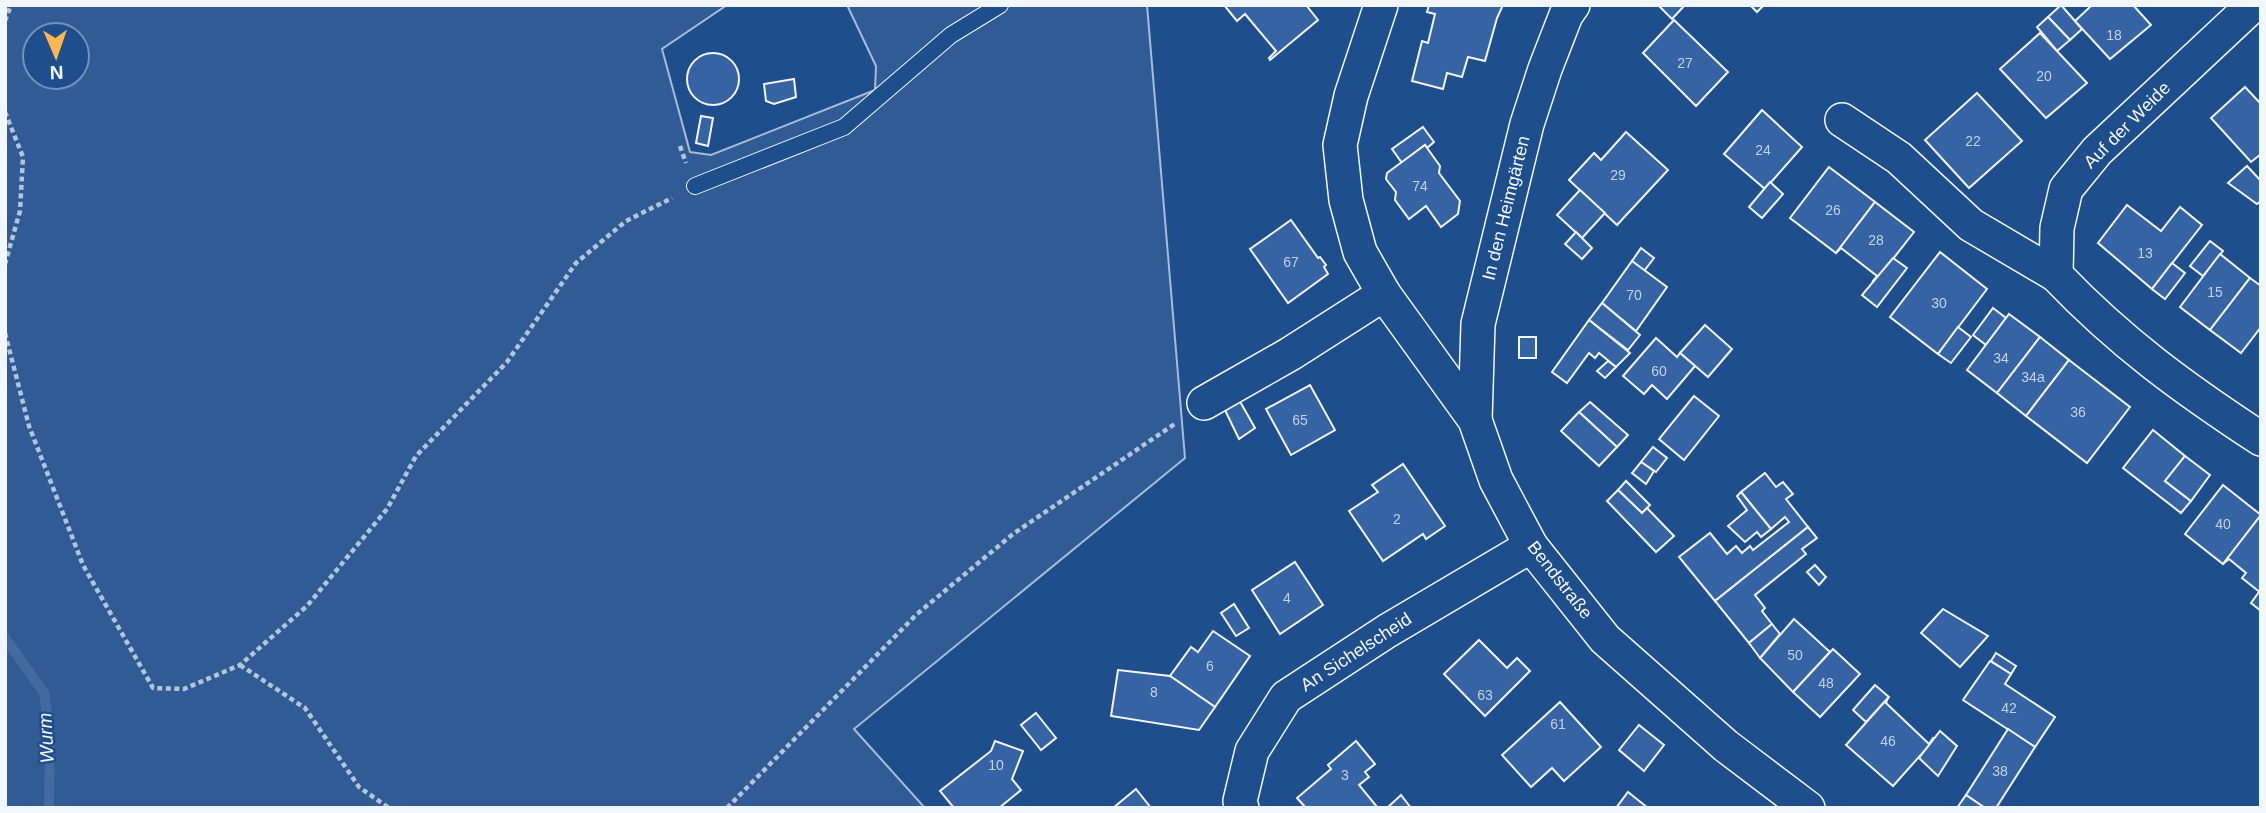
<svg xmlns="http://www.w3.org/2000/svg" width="2266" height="813" font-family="Arial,sans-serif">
  <rect width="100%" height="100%" fill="#1f4e8c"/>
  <path fill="#305b95" stroke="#a8bbd7" stroke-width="2" fill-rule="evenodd" d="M5 5H727L662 49 690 152 711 155 875 90 876 66 847 5H1147L1185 458 854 729 925 808H5ZM35 35H77V77H35Z"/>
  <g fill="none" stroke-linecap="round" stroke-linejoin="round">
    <path stroke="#446ba0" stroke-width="10" d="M5 638 44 693 50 736 49 808"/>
  </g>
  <g fill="#3563a3" stroke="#f2f6ff" stroke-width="2">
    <path d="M1224 5H1306L1318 20 1270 60 1269 58 1276 51 1245 14 1237 21Z"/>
    <path d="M1429 5H1503L1497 18 1485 61 1468 57 1462 77 1447 73 1443 89 1412 81 1422 41 1428 43 1435 14 1427 12Z"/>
    <path d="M1658 5H1685L1672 19Z"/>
    <path d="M1750 5H1764L1757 12Z"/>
    <path d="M2061 5 2082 29 2070 40 2048 17Z"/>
    <path d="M2092 5H2133L2151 25 2110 59 2075 21Z"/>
    <path d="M2048 17 2070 40 2057 51 2037 27Z"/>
    <path d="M1674 20 1728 72 1696 106 1643 53Z"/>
    <path d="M2040 33 2087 83 2046 118 2000 69Z"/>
    <circle cx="713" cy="79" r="26"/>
    <path d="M794 79 796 97 774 104 766 101 764 84Z"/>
    <path d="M2245 87 2261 104V154L2251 162 2211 118Z"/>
    <path d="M1977 93 2022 141 1969 188 1925 140Z"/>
    <path d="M1762 110 1802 147 1765 189 1724 154Z"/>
    <path d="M701 116 713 118 708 146 696 143Z"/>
    <path d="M1423 127 1434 142 1427 148 1425 145 1402 163 1392 149Z"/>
    <path d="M1626 132 1668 170 1617 225 1569 180 1594 153 1601 160Z"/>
    <path d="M1425 145 1440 166 1439 173 1460 201 1458 214 1441 227 1426 206 1409 219 1395 200 1396 192 1386 179 1387 173Z"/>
    <path d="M2247 166 2261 181V201L2257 204 2228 183Z"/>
    <path d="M1829 167 1875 202 1836 253 1790 218Z"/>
    <path d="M1770 182 1783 194 1762 218 1749 207Z"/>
    <path d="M1580 190 1605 213 1582 238 1557 215Z"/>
    <path d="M1875 202 1914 232 1875 282 1873 281 1877 276 1841 248 1836 253Z"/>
    <path d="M2127 205 2161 231 2180 207 2202 225 2152 289 2098 243Z"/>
    <path d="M1291 220 1318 258 1320 257 1326 265 1324 267 1328 274 1288 303 1250 249Z"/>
    <path d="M1576 232 1592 248 1582 259 1565 244Z"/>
    <path d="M2210 241 2223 251 2203 276 2190 266Z"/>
    <path d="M1641 248 1654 258 1644 271 1632 261Z"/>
    <path d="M1940 252 1987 289 1938 354 1890 317Z"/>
    <path d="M2220 254 2250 278 2210 330 2180 307Z"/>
    <path d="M1893 258 1907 268 1877 307 1862 295Z"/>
    <path d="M1632 261 1667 287 1636 331 1602 303Z"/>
    <path d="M2172 263 2185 273 2165 299 2152 289Z"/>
    <path d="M2250 278 2261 286V327L2241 353 2210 330Z"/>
    <path d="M1602 303 1640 335 1628 350 1589 320Z"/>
    <path d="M1993 308 2006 318 1986 345 1973 335Z"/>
    <path d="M2009 314 2040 337 1997 393 1967 370Z"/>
    <path d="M1589 320 1630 353 1616 367 1599 353 1595 358 1589 353 1567 383 1552 372Z"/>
    <path d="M1705 325 1732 349 1708 377 1680 353Z"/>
    <path d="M1958 327 1971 337 1951 363 1938 354Z"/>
    <rect x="1519" y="337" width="17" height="21"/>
    <path d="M2040 337 2069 360 2026 416 1997 393Z"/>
    <path d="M1656 338 1677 357 1680 353 1695 366 1667 399 1652 385 1644 394 1623 376Z"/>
    <path d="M2069 360 2130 407 2087 463 2026 416Z"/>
    <path d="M1608 361 1616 367 1605 378 1597 371Z"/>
    <path d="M1310 385 1335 430 1291 455 1266 409Z"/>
    <path d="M1694 396 1719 416 1684 460 1659 439Z"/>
    <path d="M1238 398 1255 428 1239 439 1223 406Z"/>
    <path d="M1590 402 1628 435 1617 447 1579 412Z"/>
    <path d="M1579 412 1617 447 1599 466 1561 431Z"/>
    <path d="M2153 430 2185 456 2165 481 2191 501 2181 513 2123 468Z"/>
    <path d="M1653 447 1667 458 1656 472 1641 462Z"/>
    <path d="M2185 456 2210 475 2191 501 2165 481Z"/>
    <path d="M1641 462 1654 471 1646 484 1632 473Z"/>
    <path d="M1403 464 1445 526 1426 539 1423 534 1383 561 1349 511 1378 492 1372 485Z"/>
    <path d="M1765 473 1776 487 1783 482 1793 494 1786 499 1808 527 1715 601 1679 557 1710 533 1727 554 1736 546 1742 553 1750 546 1753 550 1789 522 1785 517 1771 529 1741 492Z"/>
    <path d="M1626 481 1650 505 1642 513 1618 490Z"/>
    <path d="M2223 485 2261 515 2223 564 2185 534Z"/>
    <path d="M1618 490 1642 513 1647 508 1674 536 1656 552 1607 501Z"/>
    <path d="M1741 492 1771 529 1761 537 1757 532 1745 542 1728 526 1747 510 1737 496Z"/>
    <path d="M2261 515V593L2242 578 2246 573 2229 559 2223 564Z"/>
    <path d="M1808 527 1817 538 1802 549 1806 554 1755 595 1765 608 1762 611 1772 624 1749 643 1715 601Z"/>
    <path d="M1295 562 1323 605 1280 634 1252 590Z"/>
    <path d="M1815 565 1826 577 1819 585 1807 572Z"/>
    <path d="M2259 592 2261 593V611L2251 603Z"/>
    <path d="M1234 604 1249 628 1236 636 1221 613Z"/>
    <path d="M1943 609 1988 636 1960 667 1921 633Z"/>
    <path d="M1794 619 1830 652 1793 692 1760 658Z"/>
    <path d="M1772 624 1780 634 1760 658 1749 643Z"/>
    <path d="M1213 631 1250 656 1215 707 1170 676 1191 647 1198 652Z"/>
    <path d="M1479 640 1507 668 1517 658 1530 671 1485 716 1444 674Z"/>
    <path d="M1833 649 1860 674 1820 717 1793 692Z"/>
    <path d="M1996 653 2016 666 2011 674 1991 661Z"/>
    <path d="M1990 661 2011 674 2005 684 2055 717 2035 747 1963 700Z"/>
    <path d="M1118 670 1170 676 1215 707 1199 730 1111 716Z"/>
    <path d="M1875 685 1889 697 1866 722 1853 710Z"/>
    <path d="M1888 698 1886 703 1929 744 1933 738 1935 739 1893 786 1846 745Z"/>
    <path d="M1560 702 1601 747 1564 781 1552 768 1531 787 1502 755Z"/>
    <path d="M1036 713 1056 738 1041 750 1021 725Z"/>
    <path d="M1639 725 1664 745 1644 771 1619 750Z"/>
    <path d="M2008 729 2035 747 1996 808H1985L1966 795Z"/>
    <path d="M1940 731 1957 746 1938 776 1919 758Z"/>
    <path d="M995 741 1023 751 1012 779 1021 790 999 808H954L940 791 991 751Z"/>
    <path d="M1356 741 1375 764 1365 772 1369 777 1359 785 1378 808H1306L1297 798 1331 769 1328 765Z"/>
    <path d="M1136 789 1151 808H1113Z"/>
    <path d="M1628 792 1648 808H1616Z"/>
    <path d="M1401 795 1411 808H1387Z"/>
    <path d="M1966 795 1985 808H1957Z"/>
  </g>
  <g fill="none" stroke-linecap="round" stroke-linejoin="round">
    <defs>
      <path id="lane" d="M695 186 844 127 951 35 1000 5"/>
      <g id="street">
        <path d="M1381 5 1351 96 1340 145 1346 200 1360 252 1384 294 1475 420 1496 480 1531 546 1605 639 1726 746 1808 808"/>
        <path d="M2253 5 2097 151 2066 189 2057 228 2056 275C2120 342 2183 388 2261 439"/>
        <path d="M1842 120 1899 158 1971 225 2056 275"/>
        <path d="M1204 403 1290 354 1384 294"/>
        <path d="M1475 420 1478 324 1527 124 1545 69 1566 15 1573 5"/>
        <path d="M1242 808 1240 801 1252 751 1286 697 1387 631 1531 546"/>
      </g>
    </defs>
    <use href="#lane" stroke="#f2f6ff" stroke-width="18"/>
    <use href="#street" stroke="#f2f6ff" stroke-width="36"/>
    <g stroke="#b3c4dc" stroke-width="4.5" stroke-dasharray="5 3.5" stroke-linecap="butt">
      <path d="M5 21 11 5"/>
      <path d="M5 112 23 157 20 211 5 264"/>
      <path d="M680 146 686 163"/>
      <path d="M5 333 29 426 83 565 153 688 184 689 240 665 307 606 387 509 416 456 507 362 576 263 626 221 672 198"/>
      <path d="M240 665 305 708 359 787 389 808"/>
      <path d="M727 808 917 614 1013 534 1176 423"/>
    </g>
    <use href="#lane" stroke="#1f4e8c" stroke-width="16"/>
    <use href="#street" stroke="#1f4e8c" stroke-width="33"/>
  </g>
  <g text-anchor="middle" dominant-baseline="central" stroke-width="5" stroke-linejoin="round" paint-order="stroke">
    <g font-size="14" fill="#c3d1e8">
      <text x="2114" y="35">18</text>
      <text x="1685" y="63">27</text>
      <text x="2044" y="76">20</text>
      <text x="1973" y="141">22</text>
      <text x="1763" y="150">24</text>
      <text x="1618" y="175">29</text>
      <text x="1420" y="186">74</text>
      <text x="1833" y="210">26</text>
      <text x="1876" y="240">28</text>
      <text x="2145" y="253">13</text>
      <text x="1291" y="262">67</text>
      <text x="2215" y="292">15</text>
      <text x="1634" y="295">70</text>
      <text x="1939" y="303">30</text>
      <text x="2001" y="358">34</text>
      <text x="1659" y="371">60</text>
      <text x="2033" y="377">34a</text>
      <text x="2078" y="412">36</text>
      <text x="1300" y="420">65</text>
      <text x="1397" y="519">2</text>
      <text x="2223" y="524">40</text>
      <text x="1287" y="598">4</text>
      <text x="1795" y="655">50</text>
      <text x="1210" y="666">6</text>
      <text x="1826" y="683">48</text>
      <text x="1154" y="692">8</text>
      <text x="1485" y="695">63</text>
      <text x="2009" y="708">42</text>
      <text x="1558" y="724">61</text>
      <text x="1888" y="741">46</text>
      <text x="996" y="765">10</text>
      <text x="2000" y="771">38</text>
      <text x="1345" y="775">3</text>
    </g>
    <g font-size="18" fill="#f2f6ff" stroke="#1f4e8c">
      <text transform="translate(2127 125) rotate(-45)">Auf der Weide</text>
      <text transform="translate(1506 208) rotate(-76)">In den Heimgärten</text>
      <text transform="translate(1560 580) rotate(52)">Bendstraße</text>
      <text transform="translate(1356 652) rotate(-33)">An Sichelscheid</text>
    </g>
    <g font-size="19" font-style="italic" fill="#f2f6ff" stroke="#1f4e8c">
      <text transform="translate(46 738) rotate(-93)">Wurm</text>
    </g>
  </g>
  <rect width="2266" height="813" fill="none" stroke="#f2f6ff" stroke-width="14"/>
  <g transform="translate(56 56) rotate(178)"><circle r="33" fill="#1f4e8c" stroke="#7391ba" stroke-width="2"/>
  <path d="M0-5L12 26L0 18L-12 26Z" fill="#ffb74d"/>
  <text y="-10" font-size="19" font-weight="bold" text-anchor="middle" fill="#f2f6ff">N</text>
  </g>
</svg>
